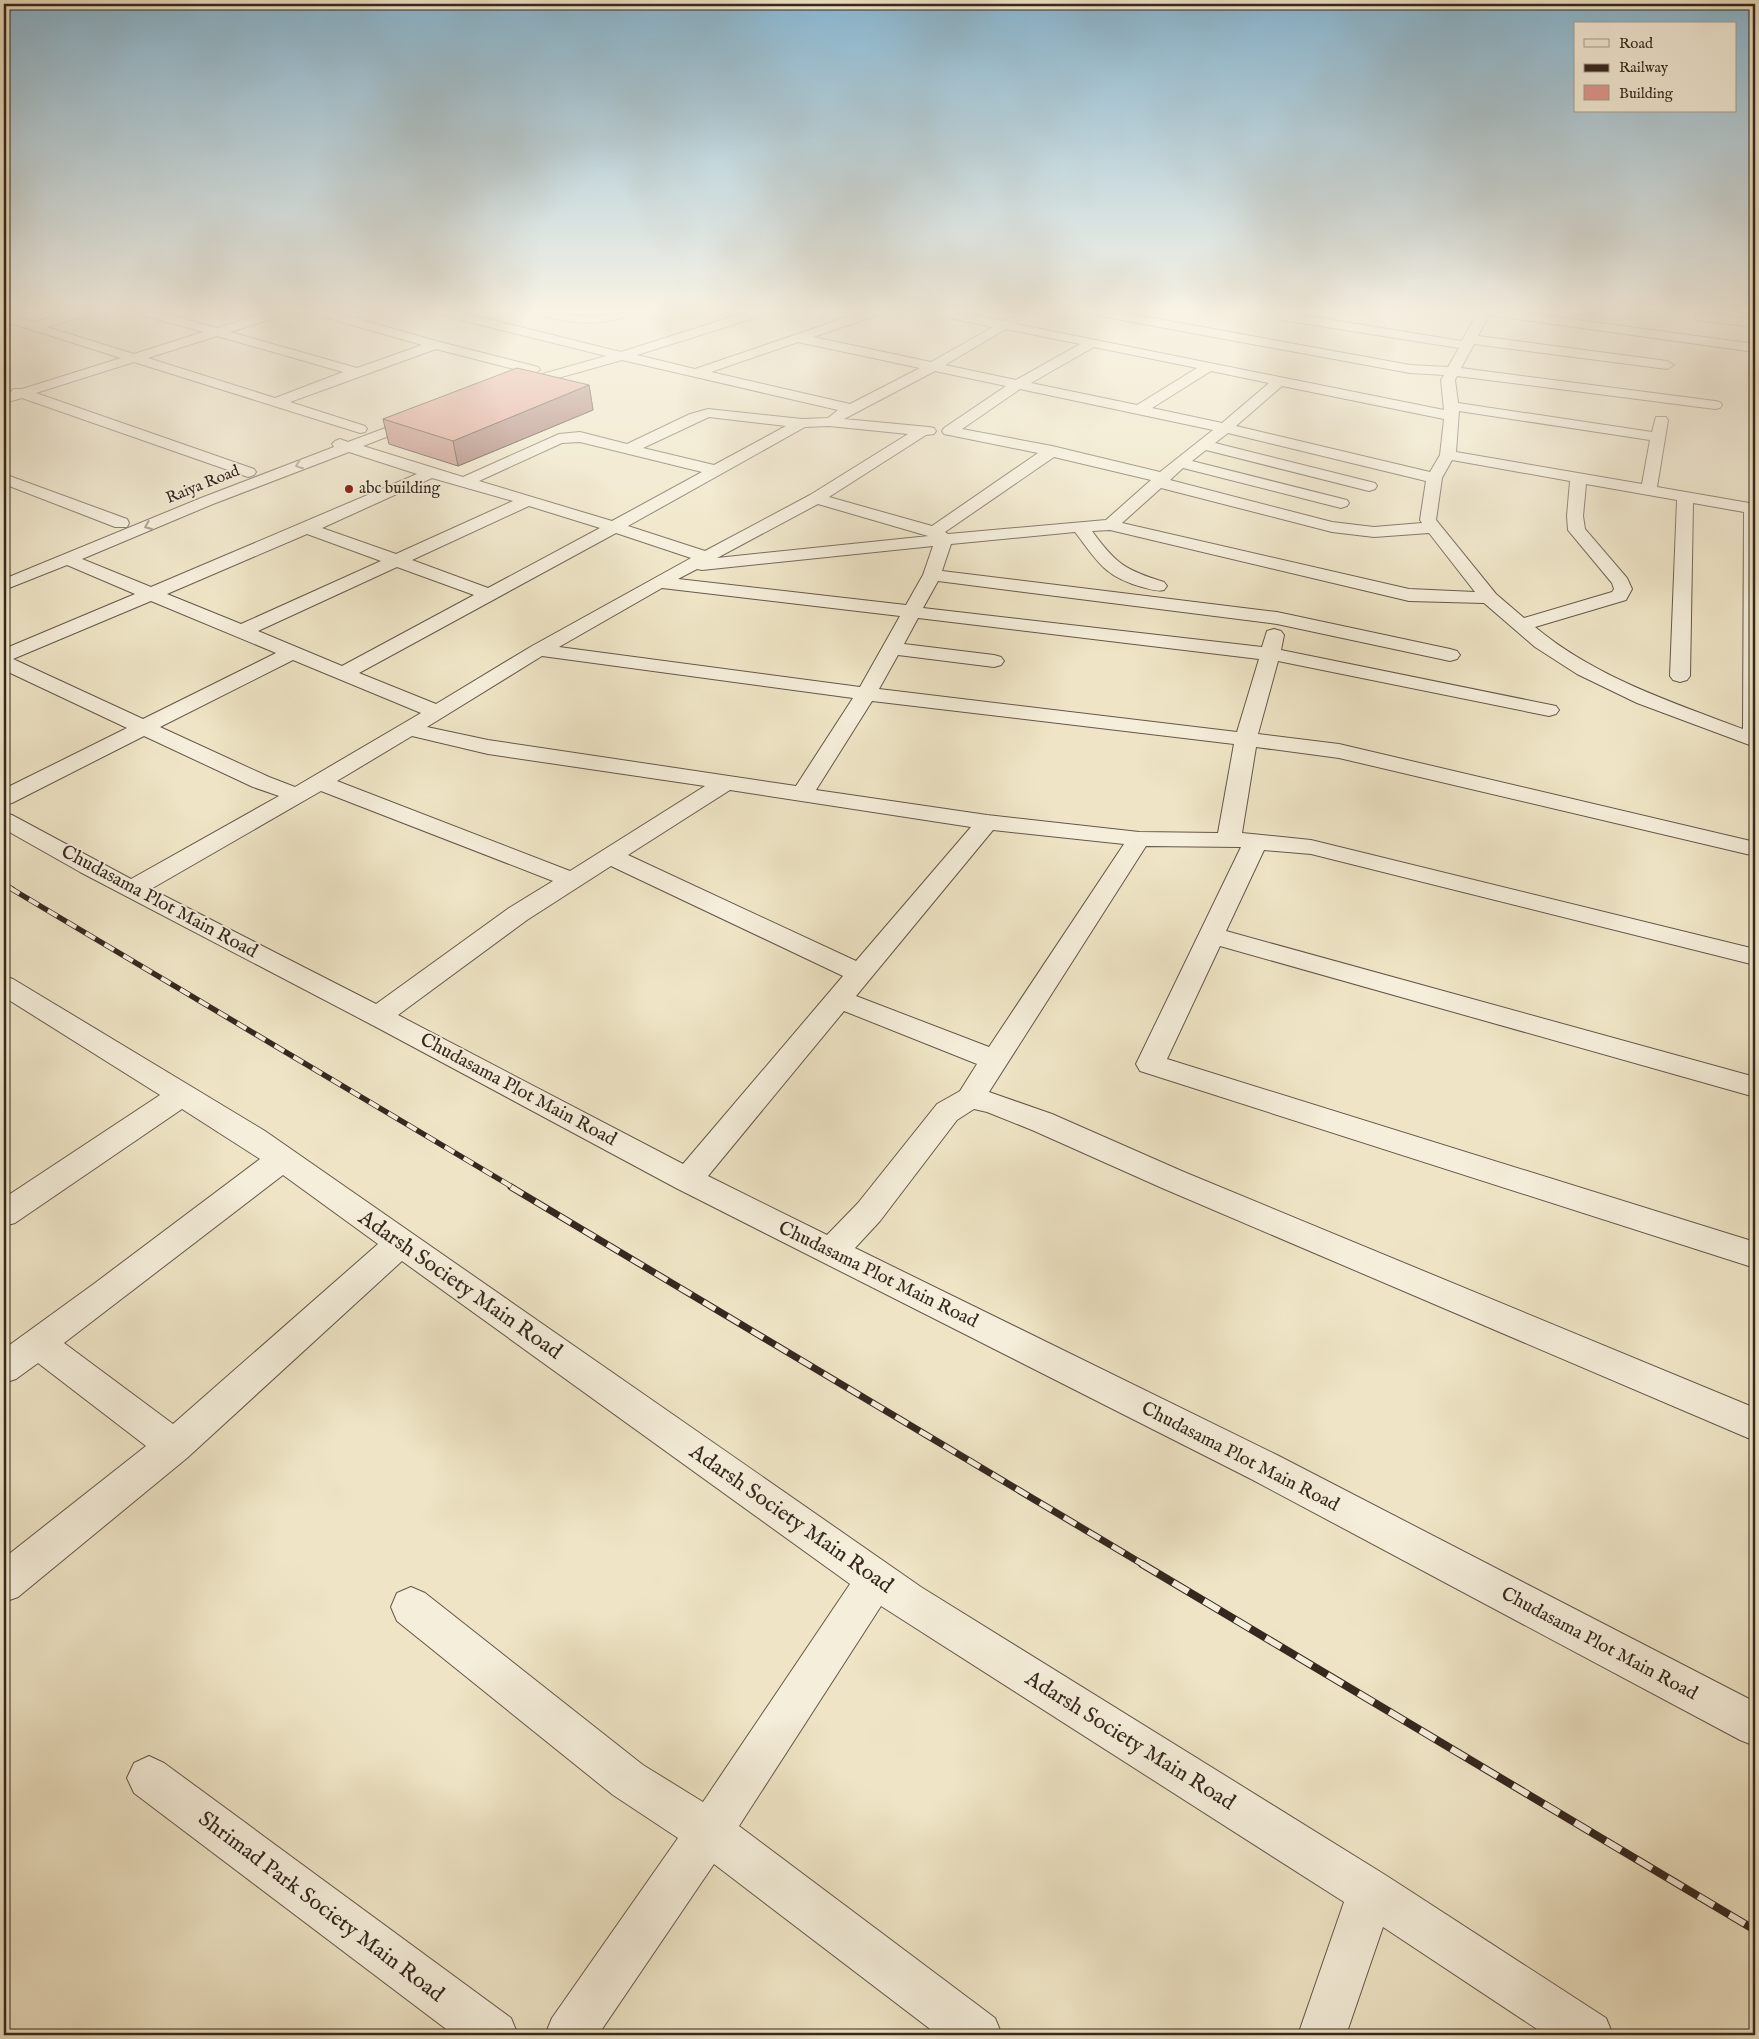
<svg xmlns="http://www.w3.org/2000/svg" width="1759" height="2039" font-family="'IM FELL English',serif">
  <rect width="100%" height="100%" fill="#efe5c6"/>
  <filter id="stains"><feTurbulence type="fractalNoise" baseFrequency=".004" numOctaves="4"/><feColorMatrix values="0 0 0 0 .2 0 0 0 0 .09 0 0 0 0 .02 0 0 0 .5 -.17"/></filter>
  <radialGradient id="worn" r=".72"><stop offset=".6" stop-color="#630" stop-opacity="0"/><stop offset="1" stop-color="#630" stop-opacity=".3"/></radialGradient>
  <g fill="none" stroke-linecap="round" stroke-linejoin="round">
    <defs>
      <g id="minor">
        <path d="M71 312H90L88 315 47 327 134 354 203 332 142 315 140 312H160L217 328 268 312H287L285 315 230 332 357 368 422 345 317 315 315 312H334L440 342 538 367 540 370 533 374 436 349 290 402 365 426 367 429 365 432 360 433 134 362 36 393 254 469 256 472 254 475 248 477 22 398 4 403V394L11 392 13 389H22L121 358 4 321V313L34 322ZM217 336 343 372 275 398 148 358Z"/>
        <path d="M439 312H460L621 352 747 312H766L764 315 637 355 695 369 862 312H880L878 315 813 337 931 362 993 327 939 316 933 312H957L1003 321 1012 317 1018 321 1016 324 1444 410 1441 380 1444 375 1410 373 1100 316 1094 312H1120L1410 365 1448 367 1459 348 1282 320 1276 316 1282 312 1462 341 1478 312H1519L1755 344V352L1489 315 1478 336 1667 361 1674 365 1667 369 1474 344 1461 368 1715 401 1720 402 1722 405 1720 408 1715 409 1457 376 1455 380 1458 403 1652 432 1656 417H1666L1668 420 1657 487 1755 504V747L1637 703 1577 674 1535 647 1484 603 1409 601 1110 530 1092 531C1116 564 1125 570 1164 582L1167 586 1164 590C1156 592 1150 589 1142 587 1104 576 1098 562 1075 532L951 544 942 571 1277 612 1450 649 1457 651 1460 655 1457 659 1450 661 1277 624 938 581 923 608 1262 647 1267 631 1274 629 1281 631 1284 635 1281 650 1556 706 1559 710 1556 714 1549 716 1278 661 1258 734 1339 744 1755 842V856L1339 758 1256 747 1242 833 1311 840 1755 949V965L1311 854 1264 850 1226 931 1755 1077V1097L1220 946 1167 1059 1755 1242V1268L1140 1071 1136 1064 1241 847 1146 846 989 1092 1052 1114 1184 1172 1755 1408V1441L1162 1188 1032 1130 987 1112 974 1109 957 1120 880 1221 855 1248 1277 1455 1755 1702V1746L1740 1740 1251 1479 676 1188 378 1028 80 872 4 829V813L12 815 131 879 279 796 253 787 144 736 12 803 4 805V789L127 728 4 670V649L135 594 67 565 4 590V579L201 498 334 447 332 444 335 441 340 439 348 442 420 415 425 416 427 419 425 422 363 446 463 477 559 434 580 432 627 444 690 414 708 409 802 419 828 418 838 410 622 360 512 391 507 390 505 387 507 384 606 356 441 315ZM1006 329 1080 344 1016 380 945 365ZM798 342 920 368 850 404 711 372ZM1094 347 1197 368 1137 405 1031 383ZM935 371 1006 386 944 428 942 431 944 434 1038 453 932 526 829 497 926 435 934 434 936 431 934 428 929 427 844 419ZM1211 371 1269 383 1222 423 1152 408ZM1282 386 1444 419 1440 455 1430 472 1236 426ZM1020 389 1213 430 1160 472 1052 446 962 429ZM1459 411 1650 440 1642 484 1456 452ZM709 417 786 426 714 465 643 448ZM829 426 908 434 810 495 705 551 628 526 805 427ZM1228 433 1426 481 1420 520 1422 523 1374 527 1332 522 1170 480 1183 468 1341 508 1347 506 1349 503 1347 500 1192 461 1206 450 1369 491 1375 489 1377 486 1375 483 1215 443ZM580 442 702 472 612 521 479 481 562 443ZM349 452 417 474 151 587 82 559 213 504ZM1054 457 1151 480 1106 520 948 534 945 532ZM1452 460 1570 481 1567 516 1568 530 1612 583 1614 589 1612 592 1524 618 1496 594 1436 520 1442 478ZM432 478 513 501 396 554 322 528ZM1586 484 1677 500 1670 676 1673 680 1680 682 1687 680 1690 676 1693 503 1744 512 1743 729C1671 702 1595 677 1535 627L1626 600 1632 589 1627 578 1585 529 1583 516ZM1161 488 1332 532 1374 537 1429 533 1475 592 1409 589 1122 523ZM818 504 928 536H929L717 558ZM529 506 600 528 488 588 412 560ZM616 533 691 558 532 646 436 704 359 673ZM307 534 381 561 241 624 167 594ZM933 546 923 575 906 605 678 579 697 569 702 570ZM397 567 474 595 342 666 258 631ZM662 588 900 616 860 687 559 647ZM151 601 276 653 143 719 13 659ZM918 618 1259 659 1237 732 879 689 898 655 994 667 1001 665 1004 661 1001 657 994 655 904 644ZM542 656 853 698 796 786 488 740 427 727ZM293 660 421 713 295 787 269 777 160 727ZM872 701 1234 744 1218 833 1139 832 987 815 816 790ZM412 736 488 754 705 786 570 871 337 781ZM730 790 971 827 856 961 628 855ZM321 791 553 881 509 908 376 1004 151 889ZM993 830 1124 844 989 1047 856 996ZM611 866 843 976 683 1164 398 1015 527 920ZM844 1011 977 1064 960 1091 937 1104 858 1203 827 1235 708 1176Z"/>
        <path d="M536 312C554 312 570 316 587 316 603 317 618 312 634 312 630 317 623 318 616 319 590 326 568 322 542 316Z"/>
        <path d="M1701 313 1755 319V327L1697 320 1695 317 1697 314Z"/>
        <path d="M4 474 127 519 129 523 127 527H115L4 484Z"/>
        <path d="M4 976 13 979 265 1131 921 1587 1387 1876 1606 2018 1613 2035H1546L1383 1927 1346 2035H1298L1344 1902 881 1606 739 1826 995 2018 1002 2035H938L714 1864 598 2035H545L552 2018 678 1838 613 1795 397 1621 391 1607 397 1593 411 1587 425 1593 643 1765 703 1802 850 1584 402 1261 187 1458 18 1597 4 1602V1558L146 1446 38 1363 16 1379 4 1383V1349L95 1283 260 1159 182 1109 15 1223 4 1226V1198L160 1095 4 997ZM283 1175 378 1244 173 1424 64 1343Z"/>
        <path d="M149 1756 164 1763 511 2018 518 2035H454L134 1793 127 1778 134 1763Z"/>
      </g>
    </defs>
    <use href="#minor" stroke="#645749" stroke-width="2"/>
    <use href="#minor" fill="#f5eeda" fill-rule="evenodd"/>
    <defs>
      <path id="rail-far3" d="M4 884 13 889"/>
      <path id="rail-far2" d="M10 888 514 1188"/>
      <path id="rail-far1" d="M511 1187 1144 1565"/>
      <path id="rail" d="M1142 1564 1755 1930"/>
    </defs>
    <use href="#rail-far3" stroke="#36281f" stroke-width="4.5"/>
    <use href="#rail-far2" stroke="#36281f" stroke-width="5.5"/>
    <use href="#rail-far1" stroke="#36281f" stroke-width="7"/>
    <use href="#rail" stroke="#36281f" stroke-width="8"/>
    <use href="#rail-far3" stroke="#f5eeda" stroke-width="3" stroke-dasharray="9" stroke-linecap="butt"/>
    <use href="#rail-far2" stroke="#f5eeda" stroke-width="4" stroke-dasharray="11" stroke-linecap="butt"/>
    <use href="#rail-far1" stroke="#f5eeda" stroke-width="5" stroke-dasharray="14" stroke-linecap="butt"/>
    <use href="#rail" stroke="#f5eeda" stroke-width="6" stroke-dasharray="18" stroke-linecap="butt"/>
  </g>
  <path fill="#c2847c" stroke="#36281f" d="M589 385 593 410 458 466 389 444 383 419Z"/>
  <path fill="#9e6b65" stroke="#36281f" d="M589 385 593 410 458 466 453 441Z"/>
  <path fill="#e19990" stroke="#36281f" d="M517 368 589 385 453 441 383 419Z"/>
  <defs><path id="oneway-chevron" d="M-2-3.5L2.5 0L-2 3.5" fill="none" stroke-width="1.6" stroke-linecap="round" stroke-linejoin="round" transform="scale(1.25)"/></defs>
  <g stroke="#968b7c">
    <use href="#oneway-chevron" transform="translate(299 465) rotate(159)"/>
    <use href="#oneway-chevron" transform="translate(148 526) rotate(157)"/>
  </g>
  <linearGradient id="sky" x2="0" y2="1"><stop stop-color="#89b8d3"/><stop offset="0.52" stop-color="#f8f3e5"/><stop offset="1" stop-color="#f8f3e5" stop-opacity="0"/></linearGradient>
  <rect width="1759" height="597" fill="url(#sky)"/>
  <circle fill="#8f2418" stroke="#f5eeda" stroke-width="2" cx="349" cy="489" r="5"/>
  <g text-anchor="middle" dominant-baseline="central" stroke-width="4" stroke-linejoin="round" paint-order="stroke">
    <g font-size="16" fill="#36281f" stroke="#f5eeda">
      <text transform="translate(203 485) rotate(-22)">Raiya Road</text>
    </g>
    <g font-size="16" fill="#36281f" stroke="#f5eeda" text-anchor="start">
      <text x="359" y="489">abc building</text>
    </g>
    <g font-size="19" fill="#36281f" stroke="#f5eeda">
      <text transform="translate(159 902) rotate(28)">Chudasama Plot Main Road</text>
      <text transform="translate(518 1090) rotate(28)">Chudasama Plot Main Road</text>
      <text transform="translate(878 1275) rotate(26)">Chudasama Plot Main Road</text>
      <text transform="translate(1240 1457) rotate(27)">Chudasama Plot Main Road</text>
      <text transform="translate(1599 1644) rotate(28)">Chudasama Plot Main Road</text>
    </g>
    <g font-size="22" fill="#36281f" stroke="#f5eeda">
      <text transform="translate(460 1285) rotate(35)">Adarsh Society Main Road</text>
      <text transform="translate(791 1519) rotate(35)">Adarsh Society Main Road</text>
      <text transform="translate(1130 1741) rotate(32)">Adarsh Society Main Road</text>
      <text transform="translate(321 1907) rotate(37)">Shrimad Park Society Main Road</text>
    </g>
  </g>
  <rect width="1759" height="2039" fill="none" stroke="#efe5c6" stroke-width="20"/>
  <rect x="5" y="5" width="1749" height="2029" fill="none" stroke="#36281f" stroke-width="2.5"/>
  <rect x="10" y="10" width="1739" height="2019" fill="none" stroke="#36281f"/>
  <rect x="1574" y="22" width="162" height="90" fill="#f5eeda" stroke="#a99f8f"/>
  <rect x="1584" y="39" width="25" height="8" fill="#f5eeda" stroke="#a99f8f"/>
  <text x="1619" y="48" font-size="15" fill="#36281f">Road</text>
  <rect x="1584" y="64" width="25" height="8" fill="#36281f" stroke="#a99f8f"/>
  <text x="1619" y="72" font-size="15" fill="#36281f">Railway</text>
  <rect x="1584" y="85" width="25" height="15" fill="#e19990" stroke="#a99f8f"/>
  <text x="1619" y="98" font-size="15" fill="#36281f">Building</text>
  <rect width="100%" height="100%" filter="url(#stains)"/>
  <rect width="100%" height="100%" fill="url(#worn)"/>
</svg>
